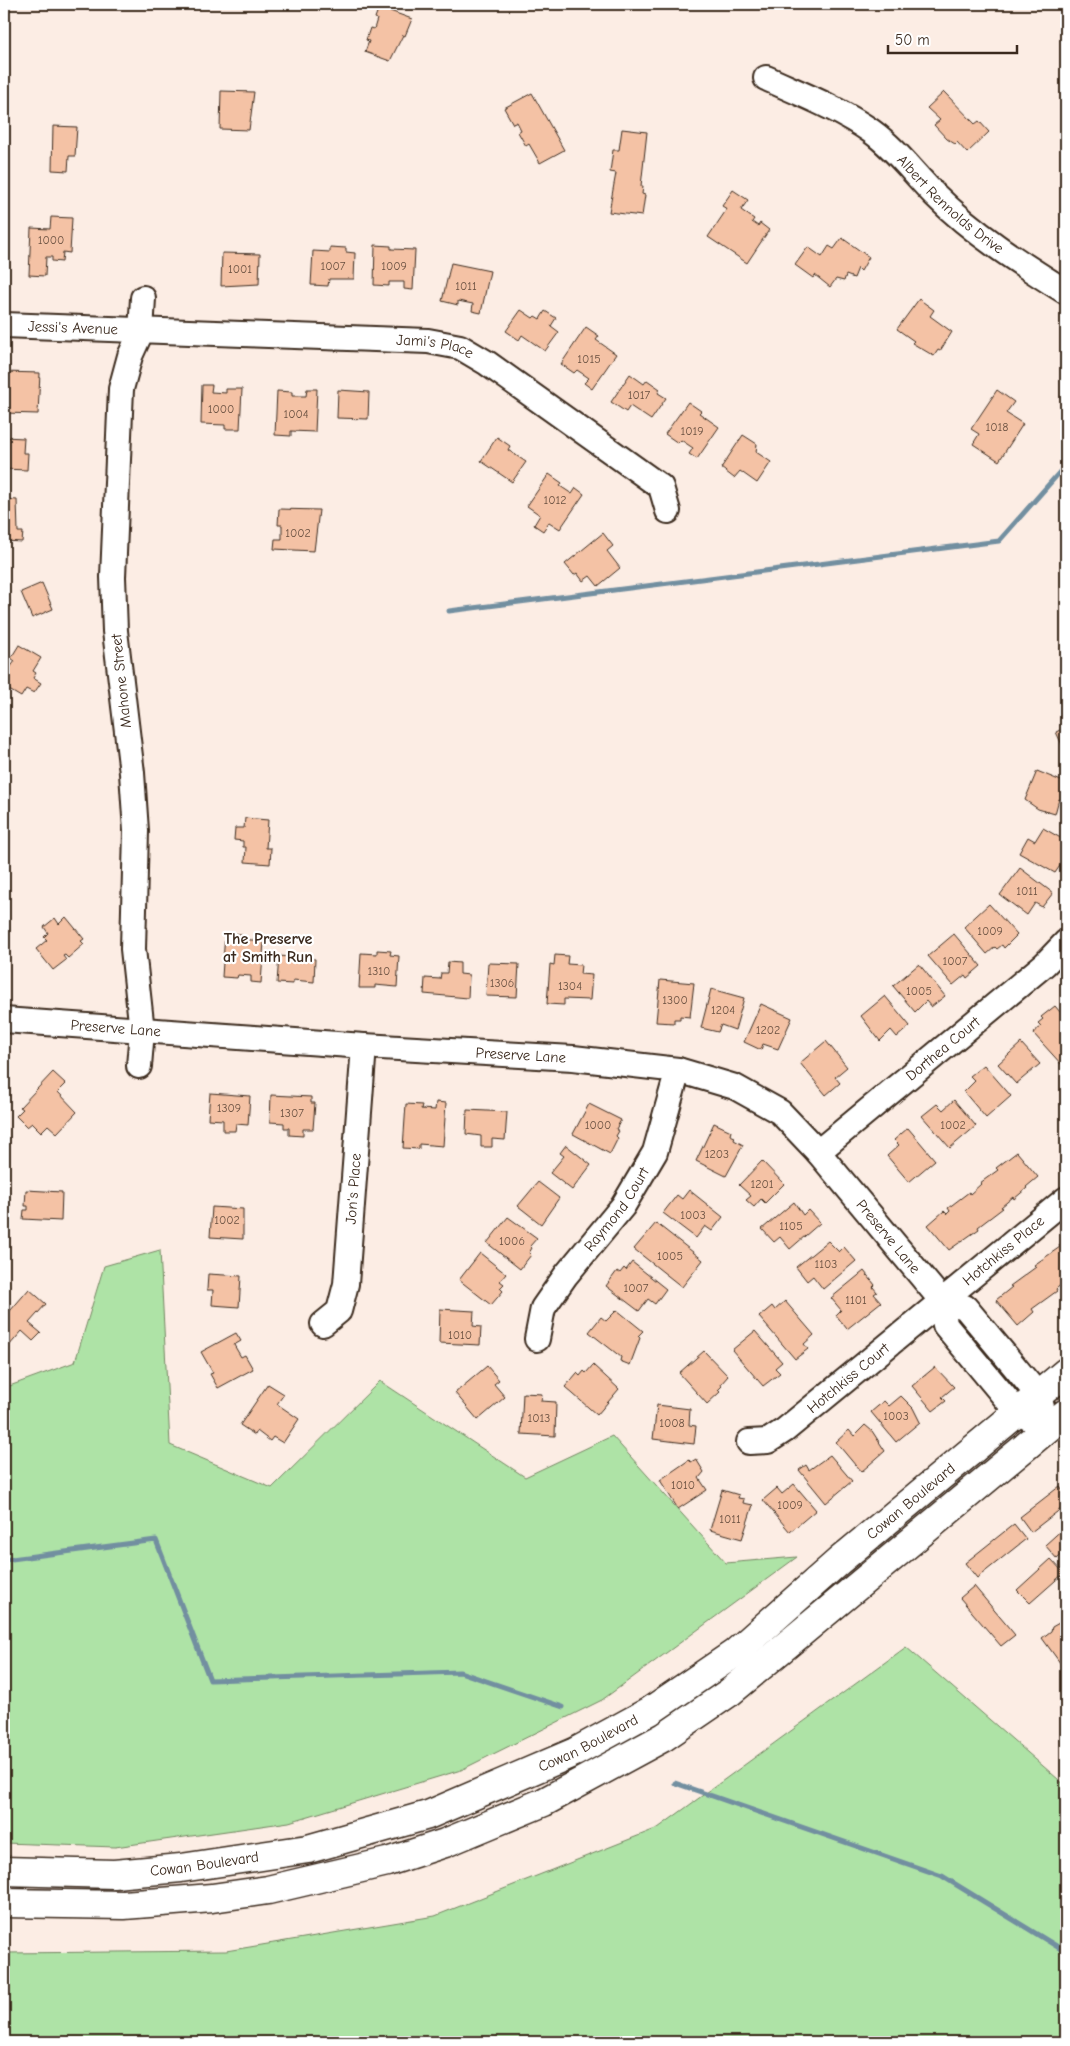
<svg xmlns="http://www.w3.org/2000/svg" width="1070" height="2046" font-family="'Comic Neue',sans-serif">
  <rect width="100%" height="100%" fill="#fcede4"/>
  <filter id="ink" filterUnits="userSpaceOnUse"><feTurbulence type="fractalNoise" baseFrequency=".02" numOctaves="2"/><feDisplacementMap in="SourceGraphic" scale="10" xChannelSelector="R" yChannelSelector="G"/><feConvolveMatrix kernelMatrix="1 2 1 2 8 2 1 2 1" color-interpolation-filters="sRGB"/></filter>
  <g filter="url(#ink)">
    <g fill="#aee3a6" stroke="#748662">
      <path d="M160 1250 170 1445 272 1488 380 1381 525 1477 612 1436 726 1563 797 1557 602 1700 461 1770 289 1822 115 1847 4 1843V1388L75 1362 104 1266Z"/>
      <path d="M906 1647 1066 1786V2042H4V1953L226 1951 435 1916 658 1828Z"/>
    </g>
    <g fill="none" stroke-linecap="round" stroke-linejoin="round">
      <g stroke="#728fa0" stroke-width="5">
        <path d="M449 611 999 541 1066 465"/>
        <path d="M4 1560 156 1540 210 1680 460 1672 563 1707"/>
        <path d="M675 1783 942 1876 1066 1952"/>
      </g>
    </g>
    <g fill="#f4c2a5" stroke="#3b2a1e">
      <path d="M379 7 412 19 405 36 403 35 390 61 365 52 369 41 366 40 370 28 374 29 377 19 375 18Z"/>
      <path d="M221 91 254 92 249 130 220 129Z"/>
      <path d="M944 92 975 124 979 121 989 132 967 153 957 142 955 144 947 139 934 125 940 120 927 108Z"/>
      <path d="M532 93 564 150 540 163 529 144 526 146 518 132 521 130 517 122 513 124 504 108Z"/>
      <path d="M53 126 77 127 75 156H69L68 171 52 170Z"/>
      <path d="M622 129 647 132 641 186H643L642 194 645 195 642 216 609 212 616 173 610 172 613 150H619Z"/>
      <path d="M733 190 748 200 741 210 754 219 752 222 758 226 760 223 769 230 747 263 708 237 727 209 722 206Z"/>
      <path d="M51 217 72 218 70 253 63 252 62 262 52 261V257H46L45 276 29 275 31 228 50 229Z"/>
      <path d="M842 238 869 257 861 271 858 268 854 278 846 275 844 281 836 279 830 287 815 275 813 278 795 265 808 247 822 257 829 246 834 249Z"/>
      <path d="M375 245 391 246V249L415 250 413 290 404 289V282H389V286L374 285Z"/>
      <path d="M330 247 346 248V252L355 253 354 279H329L328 286 311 285 313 251 330 252Z"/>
      <path d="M222 253 260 254 259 284 221 286Z"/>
      <path d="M451 263 490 271 481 313 472 311 473 304 458 301V305L442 301Z"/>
      <path d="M919 299 934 310 930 316 952 332 940 351 938 350 934 356 912 343 914 341 897 329Z"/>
      <path d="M521 310 533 318 535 316 540 319 545 311 556 318 551 326 559 332 545 351 522 335 519 340 506 331Z"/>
      <path d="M586 327 599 336 596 340 616 354 592 389 584 383 589 378 577 370 574 373 561 364Z"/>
      <path d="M4 372 40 373 38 414 4 413Z"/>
      <path d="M630 374 644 384 647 380 660 389 658 393 666 398 651 420 630 406 626 412 611 402Z"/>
      <path d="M202 385H212L211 392 226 393V389H242L240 429H225V425L201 424Z"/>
      <path d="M307 389H317L315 432 291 431V436L275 435 277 391 292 392V396H306Z"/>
      <path d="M338 390 369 392 368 419 337 418Z"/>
      <path d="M997 390 1014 402 1006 413 1023 424 999 461 973 444 979 434 971 429Z"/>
      <path d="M688 402 701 411 699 413 719 427 697 459 689 454 693 448 681 440 678 443 665 434Z"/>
      <path d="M743 435 757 444 756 452 771 462 757 483 740 471 734 478 721 468Z"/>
      <path d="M4 437 24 438 23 453H28L27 470 4 469Z"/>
      <path d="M497 437 510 446 508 450 526 462 512 482 481 461Z"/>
      <path d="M549 474 562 483 560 486 572 494 576 488 584 494 560 529 549 522 543 531 534 525 540 515 527 506Z"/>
      <path d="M4 499 17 500 18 532H23L22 542 4 541Z"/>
      <path d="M279 509 319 510 314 551 274 549 275 539H282V525H278Z"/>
      <path d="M603 533 613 546 607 551 620 568 598 586 590 576 583 581 577 573 574 575 565 564Z"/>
      <path d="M42 583 53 609 32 618 21 592Z"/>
      <path d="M19 645 41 658 33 671 36 673 33 678 41 683 34 693 26 689 21 697 4 687V676L15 661 11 658Z"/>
      <path d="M1066 727V753L1056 732Z"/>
      <path d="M1037 771 1066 783V802L1059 799 1055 814 1038 809 1025 800Z"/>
      <path d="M245 818 268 820 266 848H271L270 864 245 862 246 847H243V841L234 840 235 828H244Z"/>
      <path d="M1043 828 1066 841V861L1064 860 1055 873 1019 853 1028 837 1035 841Z"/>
      <path d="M1020 868 1053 893 1042 907 1035 903 1027 915 1000 895Z"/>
      <path d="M989 904 1017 935 1004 948 1002 945 997 949 995 947 987 954 964 927Z"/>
      <path d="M66 917 84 939 81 941 84 944 68 958 65 955 63 956 66 960 53 970 36 949 47 940 44 937 48 933 44 927 55 918 59 924Z"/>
      <path d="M4 931H8L6 955H4Z"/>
      <path d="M225 933 241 934 240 939 264 941 261 983 251 982V976L238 975 237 978 222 977Z"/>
      <path d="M954 934 981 966 967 978 965 975 953 985 928 956Z"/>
      <path d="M377 950 391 951 390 955 399 956 397 987 375 985V988H359L361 953 377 954Z"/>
      <path d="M555 955 568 956 567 964 581 965 580 974 592 975 590 1000 564 999V1005L547 1004 550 964 554 965Z"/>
      <path d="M279 956 315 959 314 982 293 980V984L277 983Z"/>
      <path d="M448 962 460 963V974L469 975 468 998 424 994 425 978 440 979 441 973H447Z"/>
      <path d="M488 963 519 964 517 997 486 996Z"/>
      <path d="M919 964 945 996 931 1007 926 1001 915 1012 893 986Z"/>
      <path d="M660 980 694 983 690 1017 680 1016V1019H674V1023L656 1022Z"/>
      <path d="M711 989 744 998 735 1030 721 1025 718 1032 701 1028Z"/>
      <path d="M885 996 910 1026 897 1037 891 1030 880 1041 861 1016Z"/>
      <path d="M761 1004 792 1018 778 1049 763 1044 761 1050 744 1042Z"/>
      <path d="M1055 1006 1066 1019V1061L1062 1065 1033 1033 1041 1026 1038 1023 1043 1019 1041 1017Z"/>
      <path d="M826 1041 847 1067 835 1077 840 1083 826 1095 800 1063Z"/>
      <path d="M1021 1043 1040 1064 1016 1084 998 1064Z"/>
      <path d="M984 1065 1011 1096 986 1118 964 1092 975 1081 970 1076Z"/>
      <path d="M53 1072 66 1084 58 1092 77 1112 57 1133 48 1125 41 1132 32 1123 27 1127 16 1116 23 1109 20 1107Z"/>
      <path d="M210 1093 250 1096 248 1125 236 1124 235 1131H223V1120L208 1119Z"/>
      <path d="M271 1095 311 1097V1103H315L313 1129H303V1136L289 1135V1128H284V1123L270 1122Z"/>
      <path d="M954 1100 976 1126 950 1148 922 1116 937 1104 943 1110Z"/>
      <path d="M436 1102 446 1103 443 1146 419 1144V1149L403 1148 406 1104 422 1105 421 1109 435 1110Z"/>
      <path d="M589 1104 621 1120 616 1129 619 1131 616 1136 618 1138 610 1154 573 1134Z"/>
      <path d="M467 1110 507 1112 505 1140 492 1139V1147H481V1136L466 1134Z"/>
      <path d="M714 1123 731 1131 730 1135 735 1137 734 1140 743 1145 726 1176 696 1161Z"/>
      <path d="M908 1128 935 1160 909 1182 887 1156 899 1145 894 1140Z"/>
      <path d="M566 1145 591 1165 572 1190 550 1173 564 1156 560 1153Z"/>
      <path d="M1017 1152 1038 1177 1026 1187 1027 1188 1014 1199 1013 1197 1001 1207 1003 1208 978 1227 979 1229 949 1250 928 1225 944 1211 947 1214 950 1211 948 1208 969 1192 970 1194 981 1184 980 1183 998 1170 996 1168Z"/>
      <path d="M762 1161 784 1184 765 1203 761 1199 754 1207 746 1200 751 1196 739 1185Z"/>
      <path d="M538 1182 559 1198 541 1224 518 1206Z"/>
      <path d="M26 1190 62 1192 61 1221 23 1219 24 1210H28V1206H25Z"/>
      <path d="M689 1190 723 1217 712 1231 705 1226 696 1238 663 1213 677 1195 682 1199Z"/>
      <path d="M794 1202 803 1215 808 1210 820 1223 790 1249 780 1237 774 1242 762 1229Z"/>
      <path d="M212 1207 243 1209V1239L210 1237Z"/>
      <path d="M508 1217 537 1238 530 1246 532 1248 529 1253 531 1255 520 1269 487 1243Z"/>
      <path d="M656 1223 703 1260 682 1287 634 1249Z"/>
      <path d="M1066 1239V1280L1056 1289 1057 1291 1032 1309 1034 1312 1018 1326 996 1300 1012 1287 1010 1286 1036 1267 1034 1265 1060 1247 1059 1245Z"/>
      <path d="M828 1241 839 1252 844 1247 856 1261 823 1289 813 1276 807 1281 796 1267Z"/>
      <path d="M480 1253 506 1274 500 1281 504 1284 500 1288 503 1291 491 1305 459 1280Z"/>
      <path d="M632 1262 666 1289 655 1304 648 1299 639 1311 606 1286 617 1271 620 1273 624 1268 626 1270Z"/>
      <path d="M864 1271 875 1285 873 1287 877 1292 874 1294 881 1302 847 1329 836 1315 841 1310 831 1298Z"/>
      <path d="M208 1274 241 1276 239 1307 212 1305 213 1290H207Z"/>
      <path d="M29 1289 46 1304 29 1323 41 1333 33 1341 22 1331 8 1347 4 1343V1318Z"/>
      <path d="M785 1301 814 1335 804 1344 808 1349 795 1359 759 1317 772 1306 775 1310Z"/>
      <path d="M440 1309 474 1311 473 1326 481 1327 480 1345 439 1343Z"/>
      <path d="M617 1310 643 1331 638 1336 640 1338 630 1365 620 1361 621 1357 589 1332 601 1317 606 1321Z"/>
      <path d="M755 1331 782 1362 775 1368 780 1373 763 1386 732 1350Z"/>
      <path d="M236 1333 241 1341 234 1345 241 1357 245 1355 253 1369 218 1388 210 1374 213 1373 201 1352Z"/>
      <path d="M704 1351 728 1376 721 1384 722 1386 718 1390 720 1392 707 1404 679 1373Z"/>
      <path d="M593 1365 619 1389 597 1415 565 1387 577 1373 580 1376 584 1371 586 1373Z"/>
      <path d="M487 1366 499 1380 494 1384 505 1397 478 1420 455 1393Z"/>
      <path d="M935 1367 954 1387 942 1397 946 1401 933 1411 912 1386Z"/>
      <path d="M268 1384 284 1394 277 1404 299 1419 283 1443 273 1437 270 1441 257 1431 255 1435 240 1425Z"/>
      <path d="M523 1393 542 1394 541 1401 556 1402 555 1436 521 1434Z"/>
      <path d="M901 1396 913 1408 920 1422 896 1442 871 1412 884 1401 889 1406Z"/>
      <path d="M657 1405 690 1409 689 1425 696 1426 694 1444 653 1439Z"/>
      <path d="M865 1425 872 1431 885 1451 861 1472 836 1442 849 1430 854 1436Z"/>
      <path d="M830 1455 852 1481 826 1503 799 1470 806 1465 809 1470Z"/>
      <path d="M696 1459 704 1472 699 1478 707 1490 678 1509 660 1480 689 1460 691 1462Z"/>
      <path d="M794 1484 816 1510 790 1532 763 1500 777 1488 782 1494Z"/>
      <path d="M1060 1486 1066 1495V1505L1031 1532 1020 1517Z"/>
      <path d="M722 1490 739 1495 738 1498 744 1499 743 1503 753 1505 742 1539 710 1530Z"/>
      <path d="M1014 1524 1026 1539 977 1578 965 1563Z"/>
      <path d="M1066 1526V1551L1057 1559 1045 1545Z"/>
      <path d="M1051 1559 1064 1573 1030 1603 1017 1590Z"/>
      <path d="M974 1586 1015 1635 1001 1646 960 1598Z"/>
      <path d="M1066 1619V1671L1042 1638 1051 1631 1052 1627Z"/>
    </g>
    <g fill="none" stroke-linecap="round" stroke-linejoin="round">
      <defs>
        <g id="minor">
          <path id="s1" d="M766 78C801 94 840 109 871 131 896 149 914 174 935 195 974 234 1020 263 1066 292"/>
          <path id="s2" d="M4 325 428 341 460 347 487 363 661 487 668 511"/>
          <path id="s3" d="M4 1020 364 1046 573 1058 678 1070 735 1087 780 1112 818 1152 942 1301 945 1325 1004 1396 1017 1412 1047 1428"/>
          <path d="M139 1066 142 1031 133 949 136 831 132 773 115 631 113 577 121 389 130 356 141 332 143 298"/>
          <path id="s4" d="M818 1152 1045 964 1066 942"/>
          <path d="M942 1301 965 1307 1039 1396 1043 1411"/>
          <path id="s5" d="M323 1324 339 1311 346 1284 364 1046"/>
          <path id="s6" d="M537 1339 543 1308 566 1275 623 1206 655 1152 678 1070"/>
          <path id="s7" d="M749 1442 768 1441 785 1430 1066 1199"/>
        </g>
        <g id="major">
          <path id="s8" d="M4 1871 114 1874 181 1868 308 1849 428 1815 575 1752 650 1711 735 1653 839 1561 1066 1372"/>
          <path d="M4 1903 124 1905 212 1898 268 1890 387 1862 445 1843 544 1802 664 1737 730 1692 1066 1413"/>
        </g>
      </defs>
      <use href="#minor" stroke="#3b2a1e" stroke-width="28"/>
      <use href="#major" stroke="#3b2a1e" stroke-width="31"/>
      <use href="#minor" stroke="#fff" stroke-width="24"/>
      <use href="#major" stroke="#fff" stroke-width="28"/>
    </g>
  </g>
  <g text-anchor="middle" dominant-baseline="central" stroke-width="4.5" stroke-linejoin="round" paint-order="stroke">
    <g font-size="12" fill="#695040">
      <text x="51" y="240">1000</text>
      <text x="333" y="266">1007</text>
      <text x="394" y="266">1009</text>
      <text x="240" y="269">1001</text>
      <text x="466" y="286">1011</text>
      <text x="589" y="359">1015</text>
      <text x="639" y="395">1017</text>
      <text x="221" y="409">1000</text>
      <text x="296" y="414">1004</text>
      <text x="997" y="427">1018</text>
      <text x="692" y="431">1019</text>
      <text x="555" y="500">1012</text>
      <text x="298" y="533">1002</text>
      <text x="1027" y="891">1011</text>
      <text x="990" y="931">1009</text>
      <text x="955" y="961">1007</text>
      <text x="379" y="971">1310</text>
      <text x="502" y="983">1306</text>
      <text x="570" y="986">1304</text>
      <text x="919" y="991">1005</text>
      <text x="675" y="1000">1300</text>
      <text x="723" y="1010">1204</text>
      <text x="768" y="1030">1202</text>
      <text x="229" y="1108">1309</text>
      <text x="292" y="1113">1307</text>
      <text x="598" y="1125">1000</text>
      <text x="953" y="1125">1002</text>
      <text x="717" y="1154">1203</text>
      <text x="762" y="1184">1201</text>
      <text x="693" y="1215">1003</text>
      <text x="227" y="1220">1002</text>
      <text x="791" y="1226">1105</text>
      <text x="512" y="1241">1006</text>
      <text x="670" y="1256">1005</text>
      <text x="826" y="1264">1103</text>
      <text x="636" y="1288">1007</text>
      <text x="856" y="1300">1101</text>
      <text x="460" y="1335">1010</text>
      <text x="896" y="1416">1003</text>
      <text x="539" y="1418">1013</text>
      <text x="672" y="1423">1008</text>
      <text x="683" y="1485">1010</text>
      <text x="790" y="1505">1009</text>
      <text x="730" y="1519">1011</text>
    </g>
    <g font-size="15" fill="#3b2a1e" stroke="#fff">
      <text stroke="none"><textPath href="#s1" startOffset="226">Albert Rennolds Drive</textPath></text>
      <text stroke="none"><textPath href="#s2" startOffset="69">Jessi's Avenue</textPath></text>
      <text stroke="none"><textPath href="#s2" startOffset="432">Jami's Place</textPath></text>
      <text transform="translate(121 681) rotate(-96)">Mahone Street</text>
      <text stroke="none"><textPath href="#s3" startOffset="112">Preserve Lane</textPath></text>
      <text stroke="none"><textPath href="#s4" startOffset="162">Dorthea Court</textPath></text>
      <text stroke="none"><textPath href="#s3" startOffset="518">Preserve Lane</textPath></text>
      <text stroke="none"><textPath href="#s5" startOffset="144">Jon's Place</textPath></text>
      <text stroke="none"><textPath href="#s6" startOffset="155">Raymond Court</textPath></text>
      <text stroke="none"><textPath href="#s3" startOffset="952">Preserve Lane</textPath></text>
      <text stroke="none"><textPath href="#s7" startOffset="322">Hotchkiss Place</textPath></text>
      <text stroke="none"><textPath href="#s7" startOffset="121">Hotchkiss Court</textPath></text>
      <text stroke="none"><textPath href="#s8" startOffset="1011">Cowan Boulevard</textPath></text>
      <text stroke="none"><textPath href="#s8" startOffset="606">Cowan Boulevard</textPath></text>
      <text stroke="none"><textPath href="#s8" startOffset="201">Cowan Boulevard</textPath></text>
    </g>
    <g font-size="16" font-weight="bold" fill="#3b2a1e" stroke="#fff">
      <text x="268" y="939">The Preserve<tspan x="268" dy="18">at Smith Run</tspan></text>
    </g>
  </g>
  <rect width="1070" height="2046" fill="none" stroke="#fff" stroke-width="20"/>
  <rect x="10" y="10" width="1050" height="2026" fill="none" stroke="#3b2a1e" stroke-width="2" filter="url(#ink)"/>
  <path d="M888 45v8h129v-8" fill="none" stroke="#3b2a1e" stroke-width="2.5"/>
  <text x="895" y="45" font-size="15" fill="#3b2a1e" stroke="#ffffff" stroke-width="4" paint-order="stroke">50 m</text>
</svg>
